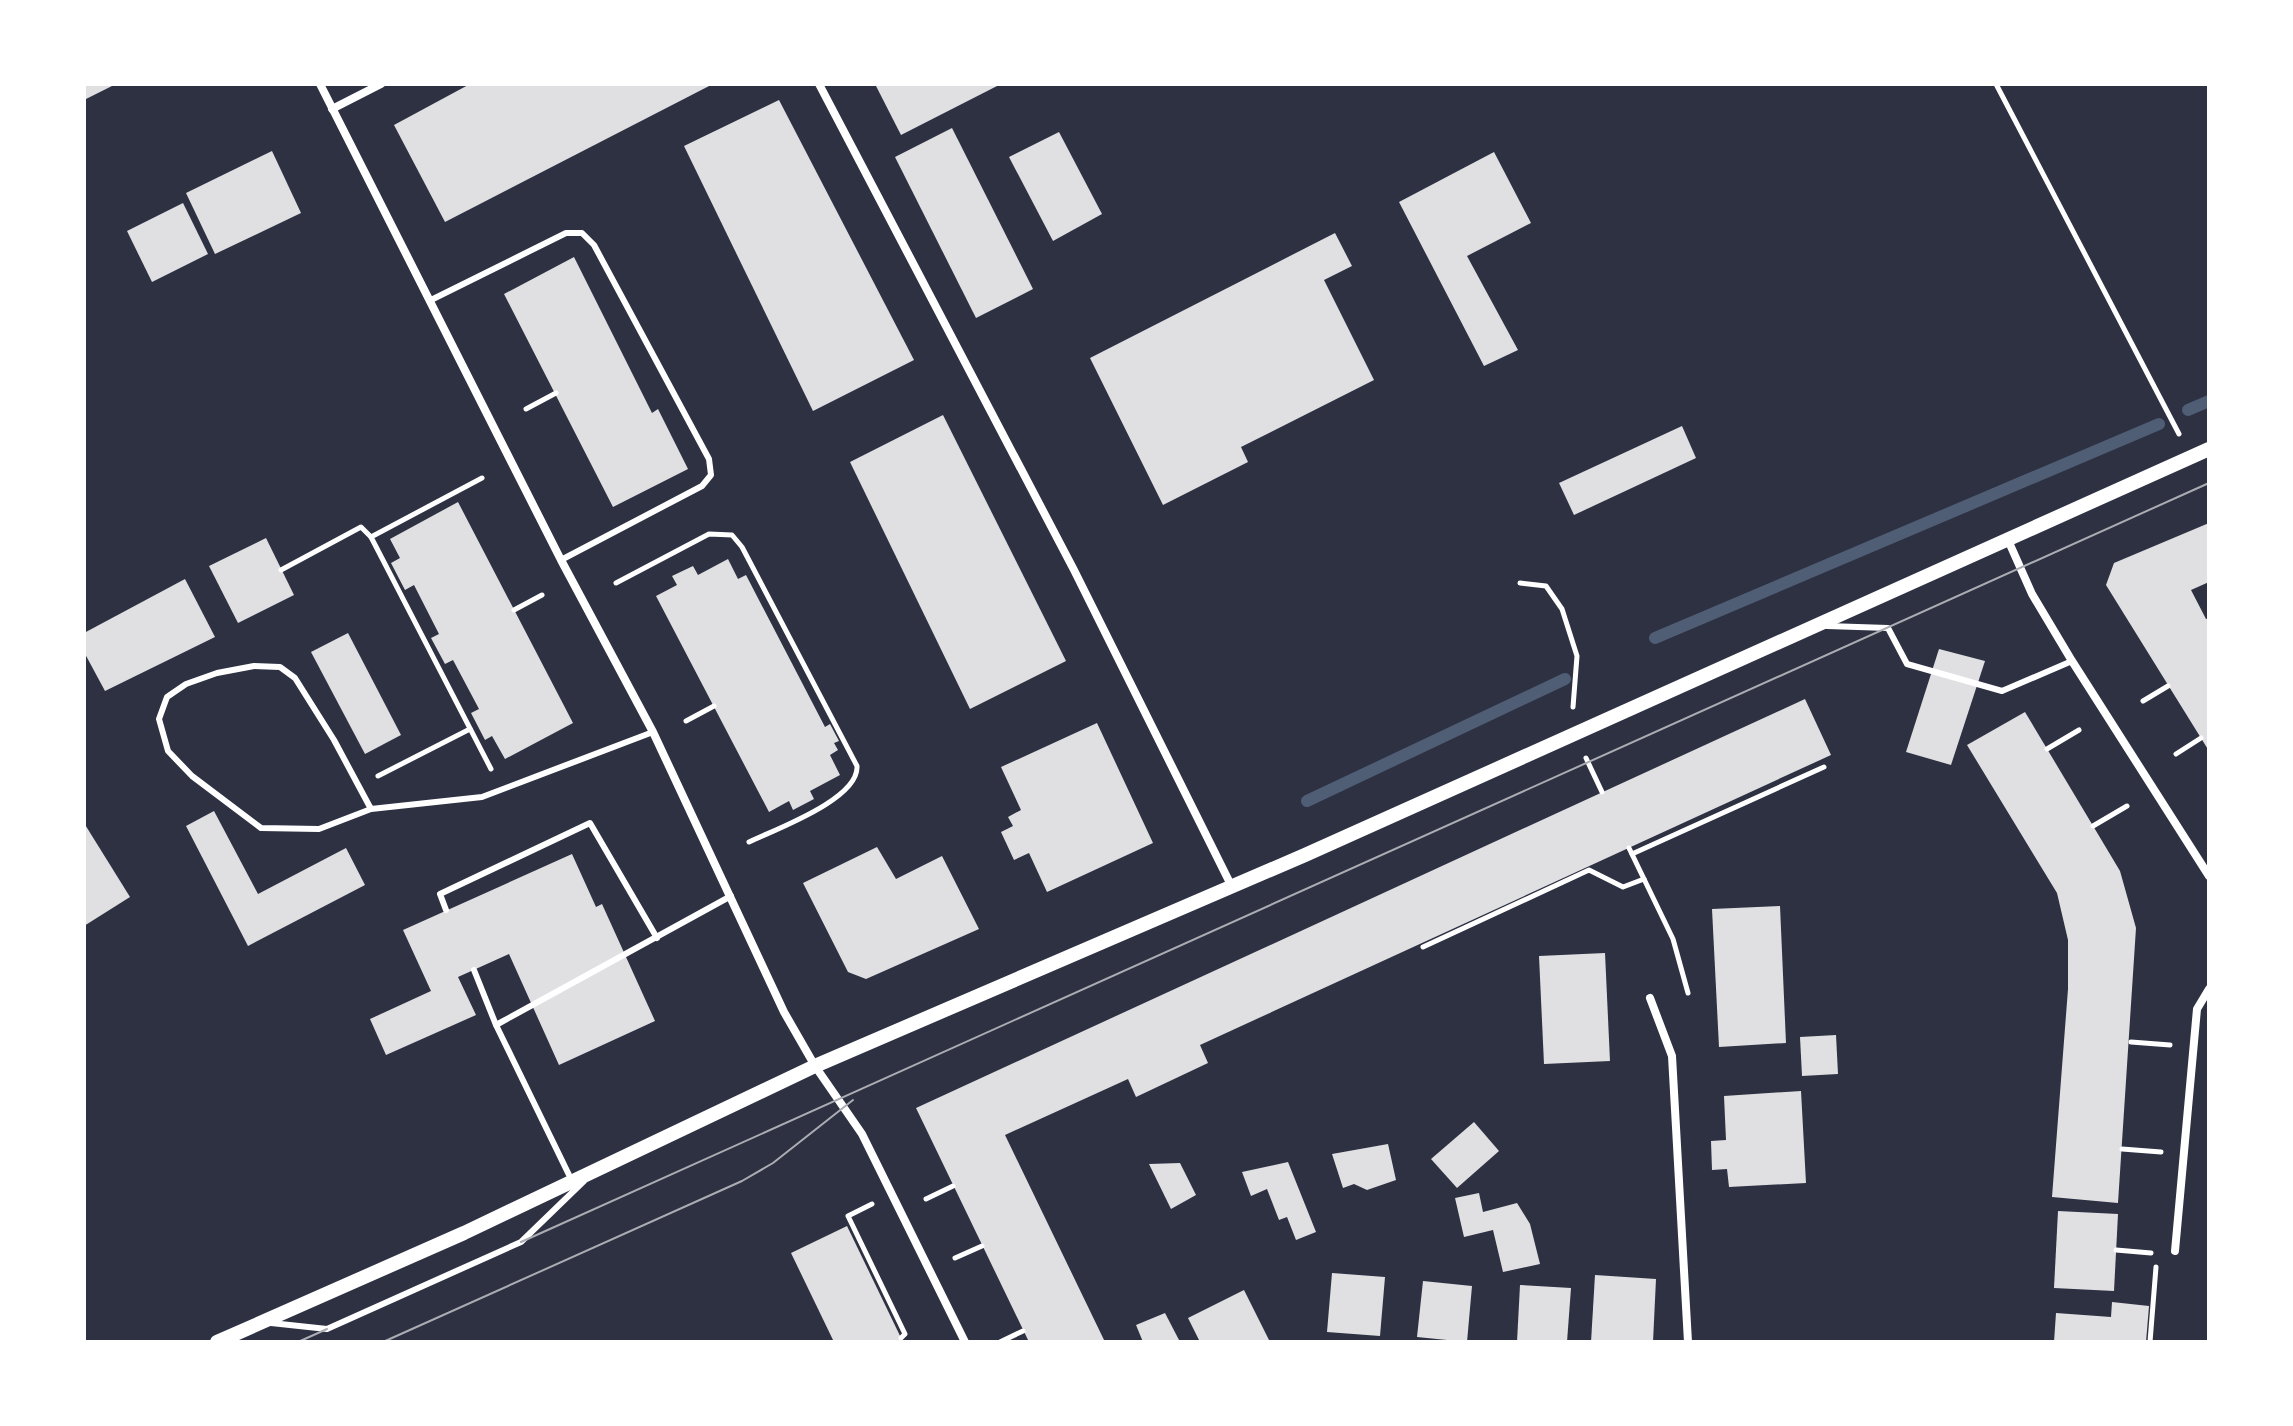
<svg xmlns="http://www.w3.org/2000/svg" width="2293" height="1426" font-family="'Titillium Web',sans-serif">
  <rect width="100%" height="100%" fill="#2d3142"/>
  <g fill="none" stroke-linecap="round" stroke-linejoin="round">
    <g stroke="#4f5d75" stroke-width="12">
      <path d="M2188 410 2209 401"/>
      <path d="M1655 638 2159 424"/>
      <path d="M1307 801 1565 679"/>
    </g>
  </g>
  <g fill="#e0e0e3">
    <path d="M84 84H116L84 100Z"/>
    <path d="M470 84H713L445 222 394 125Z"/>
    <path d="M875 84H1001L901 135Z"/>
    <path d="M779 100 914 360 813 411 684 146Z"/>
    <path d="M952 128 1033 289 976 318 895 157Z"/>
    <path d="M1059 132 1102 214 1053 241 1009 157Z"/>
    <path d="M272 151 301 213 215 254 186 193Z"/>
    <path d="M1494 152 1531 223 1467 256 1518 350 1484 366 1399 202Z"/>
    <path d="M183 203 208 254 152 282 127 231Z"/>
    <path d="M1335 233 1352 266 1324 280 1374 380 1241 447 1248 462 1163 505 1090 358Z"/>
    <path d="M574 257 652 413 658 409 688 469 613 507 504 294Z"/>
    <path d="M943 415 1066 661 970 709 850 462Z"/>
    <path d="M1682 426 1696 458 1574 515 1559 483Z"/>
    <path d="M458 502 573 723 505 759 492 736 485 740 471 713 479 709 453 660 445 664 431 638 439 634 414 585 405 590 391 563 400 558 390 539Z"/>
    <path d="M2209 523V582L2191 590 2206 619 2209 618V751L2106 585 2114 563Z"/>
    <path d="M266 538 294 595 238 623 209 566Z"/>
    <path d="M728 559 738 579 746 575 825 727 830 724 839 741 834 743 838 750 830 755 840 775 810 791 814 799 793 810 789 801 769 812 656 596 677 585 672 576 693 566 698 575Z"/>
    <path d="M185 579 215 637 105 691 84 652V633Z"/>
    <path d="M348 633 401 735 365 754 311 652Z"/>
    <path d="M1939 649 1985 661 1951 765 1906 752Z"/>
    <path d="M1805 699 1831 755 1200 1045 1208 1063 1136 1097 1128 1079 1005 1135 1105 1342H1029L916 1108Z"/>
    <path d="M2025 712 2120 871 2136 928 2118 1203 2052 1197 2068 989V940L2057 893 1967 745Z"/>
    <path d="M1097 723 1153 843 1047 892 1029 853 1014 860 1001 832 1013 826 1008 817 1021 810 1001 767Z"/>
    <path d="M214 811 258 894 346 848 365 885 248 946 186 826Z"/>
    <path d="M84 823 130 897 84 926Z"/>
    <path d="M877 847 896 879 942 856 979 929 866 979 848 972 803 883Z"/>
    <path d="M572 854 596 907 602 904 655 1021 559 1065 509 954 458 977 476 1015 386 1055 370 1019 431 991 403 930Z"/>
    <path d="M1780 906 1786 1043 1719 1047 1712 909Z"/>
    <path d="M1605 953 1610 1061 1544 1064 1539 956Z"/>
    <path d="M1836 1035 1838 1074 1802 1076 1800 1037Z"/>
    <path d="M1801 1091 1806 1183 1729 1187 1727 1169 1712 1170 1711 1141 1726 1140 1724 1096Z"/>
    <path d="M1474 1122 1499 1151 1457 1188 1431 1159Z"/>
    <path d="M1388 1144 1396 1180 1367 1190 1354 1184 1343 1188 1332 1154Z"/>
    <path d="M1288 1162 1316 1232 1296 1240 1287 1217 1279 1220 1267 1189 1251 1196 1242 1172Z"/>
    <path d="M1180 1163 1196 1195 1171 1209 1149 1164Z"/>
    <path d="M1479 1193 1483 1212 1517 1203 1530 1224 1540 1264 1503 1272 1493 1230 1464 1237 1455 1198Z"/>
    <path d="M2058 1211 2118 1214 2114 1291 2054 1288Z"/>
    <path d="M847 1226 903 1342H834L791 1253Z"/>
    <path d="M1332 1273 1385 1277 1380 1336 1327 1332Z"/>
    <path d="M1595 1275 1656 1279 1653 1342H1591Z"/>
    <path d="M1423 1281 1472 1286 1467 1342 1417 1337Z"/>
    <path d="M1520 1285 1571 1288 1567 1342H1517Z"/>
    <path d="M1244 1290 1270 1342H1200L1188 1318Z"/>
    <path d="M2112 1302 2149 1306 2146 1342H2054L2056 1313 2111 1317Z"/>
    <path d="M1165 1313 1179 1340 1143 1342 1136 1325Z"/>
  </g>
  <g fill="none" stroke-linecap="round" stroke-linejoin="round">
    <g stroke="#fff" stroke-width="5">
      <path d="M1996 84 2179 434"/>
      <path d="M526 409 556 393"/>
      <path d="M482 478 371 537 491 769"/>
      <path d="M281 570 361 527 371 537"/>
      <path d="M616 583 709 534 732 535 742 547 857 766C859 799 776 829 749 842"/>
      <path d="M1520 583 1546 586 1562 609 1577 656 1573 707"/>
      <path d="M514 610 542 595"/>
      <path d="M2143 701 2168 686"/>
      <path d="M686 721 714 706"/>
      <path d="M2047 749 2079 730"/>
      <path d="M2176 754 2201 738"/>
      <path d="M1586 758 1602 792"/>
      <path d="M378 776 470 729"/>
      <path d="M2093 826 2127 806"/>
      <path d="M1629 848 1673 939 1688 993"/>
      <path d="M1632 854 1824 767"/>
      <path d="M1423 947 1589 870 1623 887 1644 879"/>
      <path d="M2131 1042 2170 1045"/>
      <path d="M2122 1149 2161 1152"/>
      <path d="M926 1199 953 1186"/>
      <path d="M872 1204 848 1216 905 1334 901 1338"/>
      <path d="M2116 1250 2151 1253"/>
      <path d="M955 1258 982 1246"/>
      <path d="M1000 1342 1023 1331"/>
      <path d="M2150 1342 2156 1267"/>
    </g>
    <g stroke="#fff" stroke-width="6">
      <path d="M429 301 566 233H582L594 245 709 459 711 475 702 486 561 560"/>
      <path d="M1827 626 1888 628 1907 664 2002 691 2072 661"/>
      <path d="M371 809 334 740 295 678 280 667 254 666 217 673 186 684 167 697 159 719 168 751 192 776 261 828 319 829 371 809 482 797 653 732"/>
      <path d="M446 910 440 894 590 823 657 938"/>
      <path d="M474 970 496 1025"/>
      <path d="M571 1179 496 1025 731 896"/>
      <path d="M271 1323 327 1329 521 1242 584 1181"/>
    </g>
    <g stroke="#fff" stroke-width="8">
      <path d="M320 84 561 560 653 732 784 1012 815 1066 862 1134 965 1342"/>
      <path d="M819 84 1074 570 1231 885"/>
      <path d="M332 109 381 84"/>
      <path d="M2008 540 2032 594 2072 661 2209 876"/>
      <path d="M1650 998 1672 1056 1688 1342"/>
      <path d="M2175 1251 2197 1009 2209 989"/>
    </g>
    <path stroke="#fff" stroke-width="14" d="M217 1342 464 1233 815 1066 1305 855 2209 449"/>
    <g stroke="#abadb3" stroke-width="2">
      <path d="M521 1242 2209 483"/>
      <path d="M298 1342 327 1329"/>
      <path d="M383 1342 742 1181 773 1163 853 1100"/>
    </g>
  </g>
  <rect width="2293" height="1426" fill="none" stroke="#ffffff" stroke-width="172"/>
</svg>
